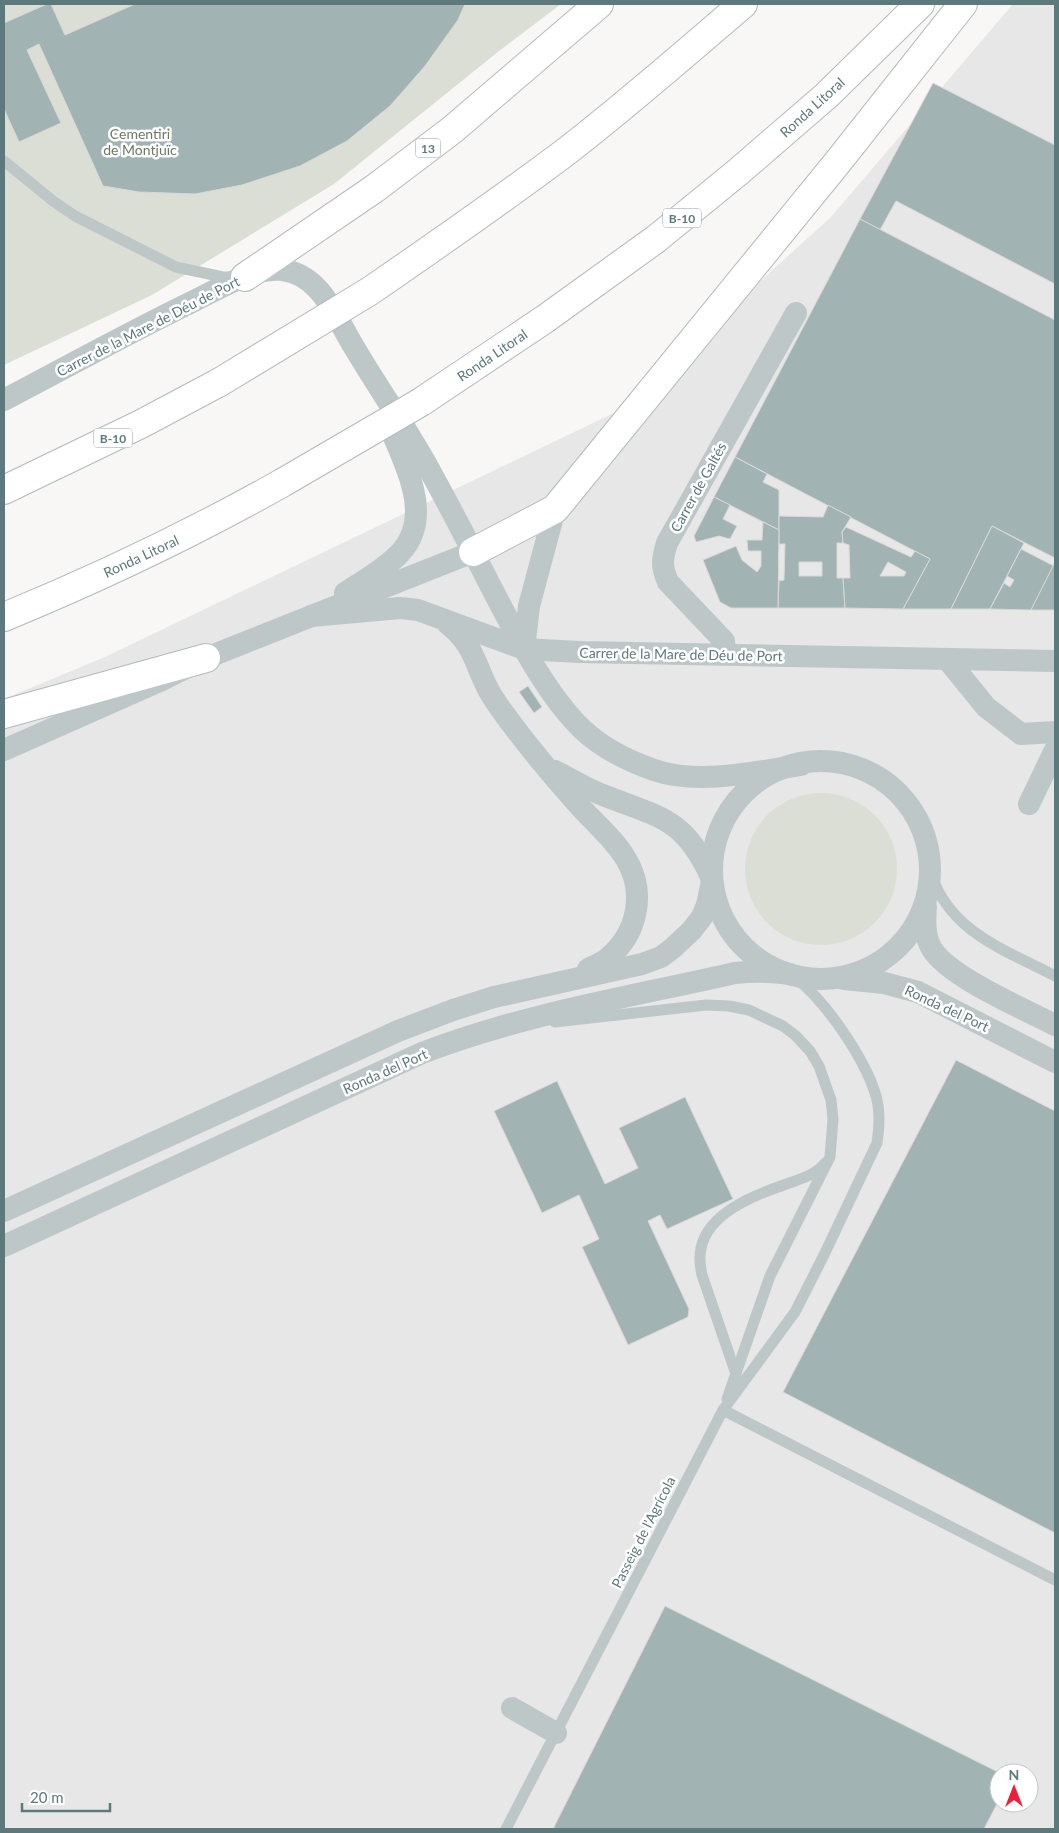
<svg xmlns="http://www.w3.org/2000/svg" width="1059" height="1833" font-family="Lato,sans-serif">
  <rect width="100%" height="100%" fill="#f8f7f5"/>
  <path fill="#e6e7e6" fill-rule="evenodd" d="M1013 4H1055V1829H4V699L105 657 616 412 831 217ZM999 1773H1029V1803H999Z"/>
  <g fill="#dbded4">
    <path d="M4 4H561L499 51 334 184 152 295 4 365Z"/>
    <circle cx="821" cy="869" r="76"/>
  </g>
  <g fill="#a2b3b4" stroke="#dad9d7" fill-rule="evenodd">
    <path d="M47 4H51L65 35 135 4H465L458 20 425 66 390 106 347 141 300 166 242 185 195 194 139 192 103 186 39 44 27 50 61 123 19 142 4 109V23Z"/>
    <path d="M933 83 1055 145V284L896 201 880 230 860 219Z"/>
    <path d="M860 219 1055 320V558L992 526 951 609H903L930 559 735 457Z"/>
    <path d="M735 457 767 474 763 482 779 490V530L714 497Z"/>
    <path d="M714 497 730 505 723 519 737 526 730 539 719 536 696 542 694 536Z"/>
    <path d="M828 505 851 517 842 532 843 543H837V578H843L845 608H778L779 581 784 580 785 544H779V516L823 517ZM799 562H822V576H799Z"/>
    <path d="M763 522 779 530 778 608H731L720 602 703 560 736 546 742 560 757 572 761 566V551H748L747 540H762Z"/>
    <path d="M992 526 1024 543 990 609H951Z"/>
    <path d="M846 527 911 557 915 551 930 559 903 609 845 608 843 578H850L849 545 843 543 842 532ZM888 562 906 572 904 576H880Z"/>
    <path d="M1021 549 1054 566 1031 610 990 609 1004 583 1010 587 1014 580 1007 576Z"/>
    <path d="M1055 562V610H1031Z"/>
    <path d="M528 686 542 707 534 713 519 692Z"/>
    <path d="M956 1060 1055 1111V1533L783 1392Z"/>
    <path d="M557 1081 605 1184 638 1168 619 1128 685 1097 733 1199 667 1229 660 1215 648 1221 689 1309 688 1317 628 1345 582 1247 599 1239 579 1195 542 1213 494 1111Z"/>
    <path d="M665 1606 1000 1773 999 1800 984 1829H553Z"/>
  </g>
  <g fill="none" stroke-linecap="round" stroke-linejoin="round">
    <defs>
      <g id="trunk">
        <path d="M245 277 374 189 452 130 599 4"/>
        <path d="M370 291C434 247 497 203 559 157 622 109 682 56 743 4"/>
        <path d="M421 402 545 319 656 239 738 172 826 96 920 4"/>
        <path d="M4 490 141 424 220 382"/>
        <path d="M473 552 555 509 837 163 963 4"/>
        <path d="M4 617C99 578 193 533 282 483"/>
        <path d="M4 714 206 658"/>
      </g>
    </defs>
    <use href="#trunk" stroke="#b2babb" stroke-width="30"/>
    <g stroke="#bec7c8" stroke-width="11">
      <path d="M4 161 53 201 75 216 176 267 223 277H231"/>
      <path d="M931 874C951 933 1004 949 1055 976"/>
      <path d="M555 1022 706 1005 729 1006 749 1010 783 1026 796 1036 810 1051 819 1066 831 1100 833 1119 830 1157 770 1276 727 1399"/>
      <path d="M736 1374 702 1275C700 1266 699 1257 701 1248 708 1214 752 1196 781 1186 797 1180 815 1176 825 1163"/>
      <path d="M723 1410 1055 1580"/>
      <path d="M506 1829 723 1410 795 1312 823 1257 877 1143C879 1130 880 1118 878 1105 872 1067 822 994 790 974"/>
    </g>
    <g stroke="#bec7c8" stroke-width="22">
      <path d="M4 400C67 367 130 332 194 301 221 288 251 268 282 270 321 274 336 318 354 347 378 388 406 427 429 469 454 514 477 560 501 606 522 646 549 697 582 729 602 748 628 761 654 770 697 785 756 772 801 765"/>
      <path d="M345 593C363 581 385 569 400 553 436 515 402 460 387 420"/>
      <path d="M311 616 400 608 418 610 524 649 579 652 1055 661"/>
      <path d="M448 624C474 644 475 665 489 691 495 702 503 712 511 723 531 750 553 776 576 802 592 821 613 837 626 859 646 892 638 933 608 958 602 963 595 966 588 969"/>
      <path d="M524 649 529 606 555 509"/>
      <path d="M725 654 724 641 668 582C661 566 662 559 667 543L796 313"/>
      <path d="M947 659 986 707 1021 734 1055 732"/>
      <path d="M4 750 162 680 206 658 473 552"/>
      <circle cx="821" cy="870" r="109"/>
      <path d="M555 771C571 779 586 789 603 795 658 817 684 817 711 877"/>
      <path d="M1029 804 1055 750"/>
      <path d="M926 907C925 921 924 936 932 949 949 977 1024 1009 1055 1025"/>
      <path d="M844 979 884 983 918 992 1055 1062"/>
      <path d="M4 1211 398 1031 453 1010 494 997 642 964 661 957 673 948 692 930 702 917 707 905 712 881"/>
      <path d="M4 1246 422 1053C523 1014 630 997 735 973 754 971 771 971 790 974"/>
      <path d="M512 1708 556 1733"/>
    </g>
    <use href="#trunk" stroke="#fff" stroke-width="28"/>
    <defs>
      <g id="trunk-bridge">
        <path d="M220 382 370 291"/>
        <path d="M282 483 421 402"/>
      </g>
    </defs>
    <use href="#trunk-bridge" stroke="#b2babb" stroke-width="30" stroke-linecap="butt"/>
    <use href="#trunk-bridge" stroke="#fff" stroke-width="28"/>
  </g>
  <g text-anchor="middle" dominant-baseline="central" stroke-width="5" stroke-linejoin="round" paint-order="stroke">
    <g fill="#fff" stroke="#8ea1a3" stroke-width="1">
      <rect x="415.5" y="138.5" width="25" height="19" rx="4"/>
      <rect x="663" y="208.5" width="38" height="19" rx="4"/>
      <rect x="94" y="428.5" width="38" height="19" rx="4"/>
    </g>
    <g font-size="12" font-weight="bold" fill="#5d797c">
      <text x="428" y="148">13</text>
      <text x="682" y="218">B-10</text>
      <text x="113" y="438">B-10</text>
    </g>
    <g font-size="14" fill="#5d797c" stroke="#fff">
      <text transform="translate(812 107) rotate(-42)">Ronda Litoral</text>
      <text transform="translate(148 326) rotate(-27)">Carrer de la Mare de Déu de Port</text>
      <text transform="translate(492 355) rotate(-34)">Ronda Litoral</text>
      <text transform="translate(698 487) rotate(-61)">Carrer de Galtés</text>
      <text transform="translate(141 556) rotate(-25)">Ronda Litoral</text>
      <text transform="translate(681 654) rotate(1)">Carrer de la Mare de Déu de Port</text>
      <text transform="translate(947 1008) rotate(25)">Ronda del Port</text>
      <text transform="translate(385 1071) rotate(-24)">Ronda del Port</text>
      <text transform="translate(643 1532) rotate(-63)">Passeig de l'Agrícola</text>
    </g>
    <g font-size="14" fill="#6e7a60" stroke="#fff">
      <text x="140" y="133">Cementiri<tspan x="140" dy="16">de Montjuïc</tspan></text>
    </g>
  </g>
  <rect width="1059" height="1833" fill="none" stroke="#5d797c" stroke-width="10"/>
  <g transform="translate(1014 1788)"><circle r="24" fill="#ffffff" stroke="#bec9cb"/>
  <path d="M0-4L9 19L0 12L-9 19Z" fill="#ee1f3a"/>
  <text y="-8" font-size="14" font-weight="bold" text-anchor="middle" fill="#5d797c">N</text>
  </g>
  <path d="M22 1803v8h88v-8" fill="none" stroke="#5d797c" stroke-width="2.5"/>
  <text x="30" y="1803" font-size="15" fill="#5d797c" stroke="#ffffff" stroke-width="4" paint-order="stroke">20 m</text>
</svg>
